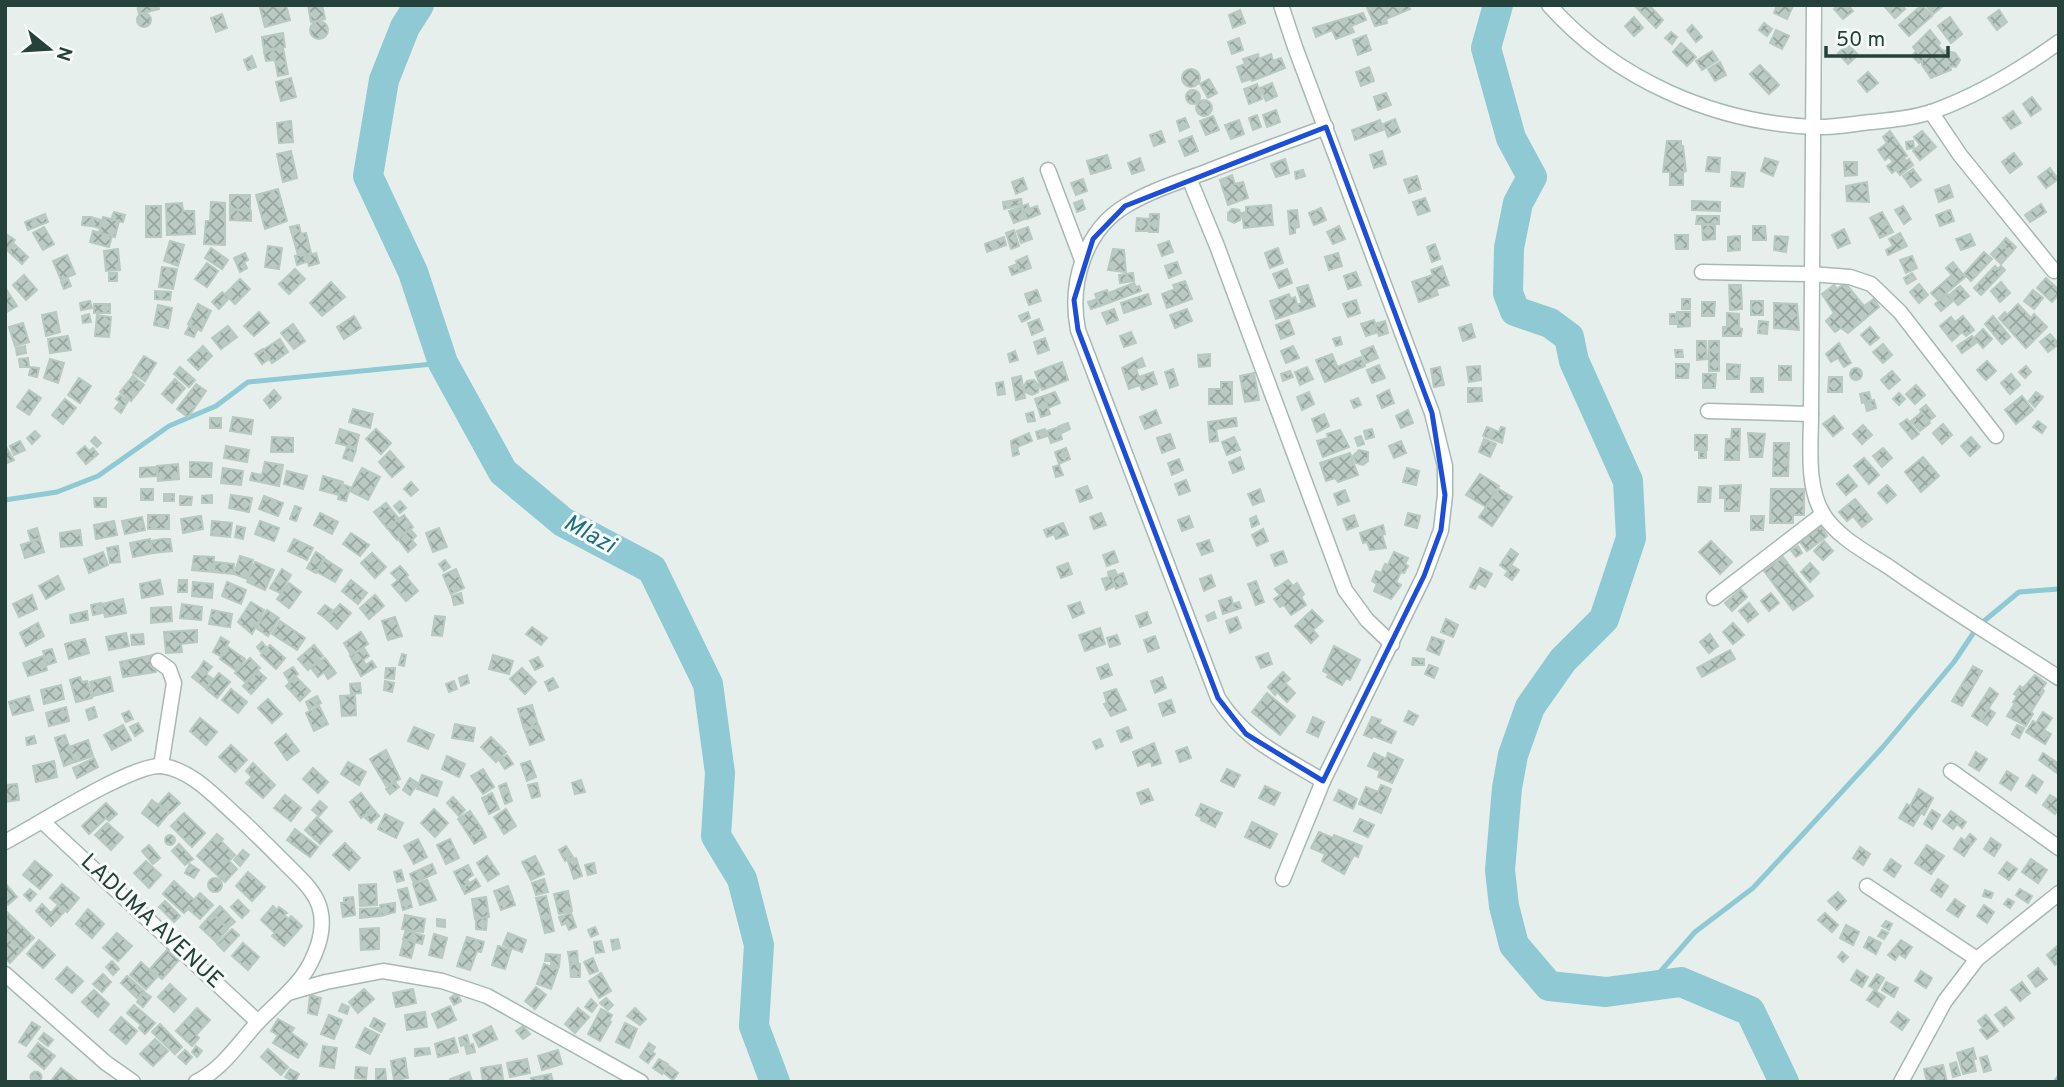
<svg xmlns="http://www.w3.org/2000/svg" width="2064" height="1087" font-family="Overpass,sans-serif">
  <defs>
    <pattern id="building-cross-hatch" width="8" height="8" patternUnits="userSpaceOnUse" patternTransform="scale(1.75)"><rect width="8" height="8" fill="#bbcac4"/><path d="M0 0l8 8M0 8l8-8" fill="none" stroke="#98a6a0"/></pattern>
  </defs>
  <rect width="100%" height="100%" fill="#e6efeb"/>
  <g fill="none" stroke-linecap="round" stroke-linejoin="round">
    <g stroke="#8ec9d4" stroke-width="5">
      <path d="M5 500 57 492 98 476 169 426 216 406 248 382 443 363"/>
      <path d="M1646 988 1695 932 1753 888 1804 833 1882 748 1954 662 1978 626 2019 592 2059 589"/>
      <path d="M2055 1082 2059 1077"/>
    </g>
    <g stroke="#8ec9d4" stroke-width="30">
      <path d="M419 5 405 27 384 80 368 176 413 272 443 363 503 472 563 522 652 569 708 684 720 773 716 836 742 879 759 945 754 1026 775 1082"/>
      <path d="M1498 5 1486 48 1511 138 1532 177 1518 203 1509 248 1508 293 1515 311 1550 323 1569 337 1574 361 1628 481 1631 538 1604 619 1563 660 1530 707 1513 755 1507 788 1500 870 1504 906 1514 945 1549 986 1606 992 1681 982 1750 1011 1784 1082"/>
    </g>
  </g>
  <g fill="url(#building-cross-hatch)" stroke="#b8c9c2" stroke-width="2">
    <path d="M137 5H158L159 9 139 14Z"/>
    <path d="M269 5H286L290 20 265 27 260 8Z"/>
    <path d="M308 5H322L325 19 311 22Z"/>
    <path d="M1366 5H1408L1410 9 1386 19 1387 23 1375 26Z"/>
    <path d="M1649 5 1663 20 1656 28 1635 6Z"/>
    <path d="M1777 5 1793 6 1787 19 1774 13Z"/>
    <path d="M1838 5H1848L1853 11 1843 19 1834 9Z"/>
    <path d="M1887 5H1902L1905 9 1895 18 1885 7Z"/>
    <path d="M1922 5 1932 16 1909 36 1899 25Z"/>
    <path d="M1926 5H1943V6L1933 14Z"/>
    <path d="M1240 10 1245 23 1233 28 1229 15Z"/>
    <path d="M1999 10 2007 22 1997 30 1988 18Z"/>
    <circle cx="144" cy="20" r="7"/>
    <path d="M1363 13 1366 20 1351 26 1354 32 1336 39 1332 30 1316 37 1313 28Z"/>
    <path d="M222 14 227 28 216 32 211 18Z"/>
    <path d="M1634 17 1643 28 1634 36 1625 26Z"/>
    <path d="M1950 17 1962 34 1951 43 1938 26Z"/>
    <circle cx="319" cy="30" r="9"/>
    <path d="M1764 23 1772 29 1767 36 1759 30Z"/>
    <path d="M1692 25 1702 37 1696 42 1687 30Z"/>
    <path d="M1776 30 1789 36 1782 49 1770 43Z"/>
    <path d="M1930 30 1940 43 1938 45 1942 50 1955 53 1960 60 1956 67 1950 66 1951 70 1931 78 1922 65V61L1919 63 1912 56 1916 51 1913 47Z"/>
    <path d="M1671 32 1677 37 1672 44 1665 38Z"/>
    <path d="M283 33 285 47 264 50 262 37Z"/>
    <path d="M1366 35 1371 50 1358 55 1353 40Z"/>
    <path d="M1239 38 1243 50 1232 54 1228 42Z"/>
    <path d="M1681 43 1696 57 1687 66 1673 52Z"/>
    <path d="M1848 44 1858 55 1848 64 1838 53Z"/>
    <path d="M283 48 288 74 278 76 275 60 266 61 264 52Z"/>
    <path d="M1712 51 1718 60 1702 70 1696 61Z"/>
    <path d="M1258 54 1259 59 1271 54 1273 61 1281 58 1285 68 1252 81 1251 79 1242 82 1237 67 1245 64 1243 59Z"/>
    <path d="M252 56 256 67 248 70 244 60Z"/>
    <path d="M1720 62 1726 75 1715 81 1708 69Z"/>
    <path d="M1760 65 1779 85 1769 94 1750 74Z"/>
    <path d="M1369 67 1374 81 1361 86 1356 72Z"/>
    <circle cx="1191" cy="78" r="9"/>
    <path d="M1868 72 1878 83 1867 92 1858 81Z"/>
    <path d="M291 78 296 97 281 101 276 82Z"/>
    <path d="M1209 79 1217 93 1208 98 1200 84Z"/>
    <path d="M1272 83 1277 96 1266 101 1260 88Z"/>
    <path d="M1257 84 1262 99 1249 104 1244 89Z"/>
    <circle cx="1193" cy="97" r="7"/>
    <path d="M1386 93 1391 105 1378 110 1374 97Z"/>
    <path d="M2032 97 2041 109 2031 116 2023 104Z"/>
    <circle cx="1204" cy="108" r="8"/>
    <path d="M1276 110 1280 122 1267 127 1263 115Z"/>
    <path d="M2013 111 2021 123 2011 129 2003 118Z"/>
    <path d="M1257 115 1261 127 1253 130 1249 118Z"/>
    <path d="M1213 116 1219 130 1206 135 1200 121Z"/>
    <path d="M1185 118 1189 127 1180 131 1177 121Z"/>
    <path d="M1395 119 1400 132 1388 137 1383 124Z"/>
    <path d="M1239 120 1244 134 1231 139 1225 125Z"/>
    <path d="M1380 120 1383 130 1355 140 1352 130Z"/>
    <path d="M291 121 293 142 279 143 277 123Z"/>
    <path d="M1161 131 1165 142 1154 146 1150 135Z"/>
    <path d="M1890 131 1907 156 1904 158 1906 161 1909 159 1913 165 1900 175 1896 170 1892 173 1887 166 1893 162 1889 157 1885 160 1878 150 1887 143 1883 137Z"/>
    <path d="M1922 131 1936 147 1920 160 1913 151 1920 145 1914 137Z"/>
    <path d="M1192 136 1198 151 1185 156 1179 141Z"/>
    <path d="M1667 141H1681V146H1683L1686 171 1683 172V185H1670V172H1663Z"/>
    <path d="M1913 141 1914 148 1907 149 1906 142Z"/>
    <path d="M291 151 297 178 283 182 277 154Z"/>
    <path d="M1382 151 1386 164 1374 168 1370 155Z"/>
    <path d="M2014 153 2022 164 2010 173 2002 162Z"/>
    <path d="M1107 155 1111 168 1091 174 1087 161Z"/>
    <path d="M1708 157 1720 158 1719 172 1706 171Z"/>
    <path d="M1140 158 1144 170 1132 174 1128 163Z"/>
    <path d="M1765 158 1778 162 1773 176 1761 171Z"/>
    <path d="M1285 159 1289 173 1276 177 1271 164Z"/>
    <path d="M1844 162H1857V175L1845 176Z"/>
    <path d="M2050 168 2058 179 2046 188 2038 177Z"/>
    <path d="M1913 169 1921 180 1911 187 1903 176Z"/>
    <path d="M1303 170 1305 176 1296 179 1295 172Z"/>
    <path d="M1732 172 1745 173 1743 187 1731 186Z"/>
    <path d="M1232 175 1235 184 1243 182 1248 198 1228 205 1220 180Z"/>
    <path d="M1417 176 1421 189 1409 193 1404 180Z"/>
    <path d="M1023 178 1027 189 1016 194 1012 182Z"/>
    <path d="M1083 179 1087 191 1076 195 1071 183Z"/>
    <path d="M1867 182 1869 202 1847 201 1846 186Z"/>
    <path d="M1949 185 1953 197 1939 202 1935 190Z"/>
    <path d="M278 189 287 221 265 229 256 195Z"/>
    <path d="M230 195H250V210L230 209Z"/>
    <path d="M1425 198 1430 211 1418 215 1413 202Z"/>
    <path d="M1021 199 1022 205 1004 209 1003 202Z"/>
    <path d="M1082 200 1085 209 1077 212 1074 203Z"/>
    <path d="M1692 201 1720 202V211L1692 210Z"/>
    <path d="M211 202 225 203V245L204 244 206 221H210Z"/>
    <path d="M182 203 183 211H194L195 234 167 235 166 204Z"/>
    <path d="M1028 204 1029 209 1037 206 1040 214 1027 219 1022 206Z"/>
    <path d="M2041 204 2046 212 2030 222 2025 215Z"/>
    <path d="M1271 205 1273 225 1244 228 1242 213 1246 212V207Z"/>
    <rect x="146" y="206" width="15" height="31"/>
    <path d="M1903 206 1911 219 1904 224 1895 210Z"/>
    <path d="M1021 207 1025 219 1014 223 1009 211Z"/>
    <path d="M1321 208 1326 220 1314 225 1309 213Z"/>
    <path d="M1232 209 1239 210 1241 215 1240 220 1234 223 1228 220V213Z"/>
    <path d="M230 210 251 211V221L230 220Z"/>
    <path d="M1297 210 1299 227 1295 228V233L1290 234 1288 211Z"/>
    <path d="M1950 210 1954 221 1940 226 1936 215Z"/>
    <path d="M114 212 125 215 123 222 111 220Z"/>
    <path d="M1882 212 1893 232 1880 238 1870 218Z"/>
    <path d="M45 214 48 222 28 230 25 222Z"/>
    <path d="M1150 214H1159L1158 232H1149Z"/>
    <path d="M1697 216H1719V224H1696Z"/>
    <path d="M83 217H92L91 226 82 225Z"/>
    <path d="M103 217 119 221 115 237 99 233Z"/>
    <path d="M94 218 101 220 99 228 92 226Z"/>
    <path d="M1137 218 1149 219 1148 231H1136Z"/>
    <path d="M299 225 301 234 306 233 311 253 304 255 306 262 297 265 295 256 298 255 290 227Z"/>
    <path d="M1702 225H1715V239L1703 240Z"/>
    <path d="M1339 226 1345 239 1333 244 1327 232Z"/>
    <path d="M1753 226H1765L1766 240H1753Z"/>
    <path d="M44 227 54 244 43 250 33 233Z"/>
    <path d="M1028 227 1032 239 1021 243 1017 231Z"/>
    <path d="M1844 229 1850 243 1838 248 1832 235Z"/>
    <path d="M1014 230 1019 246 1011 249 1006 233Z"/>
    <path d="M93 231 112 236 109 247 90 242Z"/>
    <path d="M1900 233 1907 246 1888 255 1886 250 1893 246 1889 239Z"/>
    <path d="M6 234 15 240 5 252V235Z"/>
    <path d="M1970 234 1975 245 1961 250 1956 239Z"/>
    <path d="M1675 235H1688V249H1676Z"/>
    <path d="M1740 236V250L1728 251V237Z"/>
    <path d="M1775 236 1788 237 1786 252 1774 250Z"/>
    <path d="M1004 237 1006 245 987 252 985 244Z"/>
    <path d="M2006 238 2016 247 2011 253 2001 244Z"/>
    <path d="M170 241 184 245 178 266 164 261Z"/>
    <path d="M1169 241 1173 252 1162 256 1158 245Z"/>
    <path d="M14 244 28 257 22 264 8 251Z"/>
    <path d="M1435 244 1440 259 1432 262 1427 247Z"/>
    <path d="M2001 244 2011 253 2001 264 1991 254Z"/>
    <path d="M268 246 282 248 279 269 265 267Z"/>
    <path d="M211 248 228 260 222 269 205 258Z"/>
    <path d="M1278 248 1283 263 1270 268 1265 253Z"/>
    <path d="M118 249 120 270 106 271 104 251Z"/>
    <path d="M1113 249 1124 250 1126 272 1108 270Z"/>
    <path d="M1984 252 1992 259 1971 281 1964 274Z"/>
    <path d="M245 253 248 260 244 262 247 268 240 272 234 258Z"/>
    <path d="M316 253 319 263 309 266 306 256Z"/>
    <path d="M1338 253 1342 266 1329 270 1325 257Z"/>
    <path d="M67 255 75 274 61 280 53 261Z"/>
    <path d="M1027 256 1031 268 1020 272 1016 261Z"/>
    <path d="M1912 256 1917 268 1906 273 1900 260Z"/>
    <path d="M1177 262 1181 273 1169 278 1165 266Z"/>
    <path d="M1953 262 1965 277 1938 300 1931 293 1952 275 1946 268Z"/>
    <path d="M207 263 218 271 207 287 195 279Z"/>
    <path d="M1017 264 1020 272 1012 275 1009 267Z"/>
    <path d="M1442 266 1449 285 1436 289 1438 295 1419 302 1412 282 1433 275 1431 270Z"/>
    <path d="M1995 266 1998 269 2001 266 2005 270 1981 295 1974 288Z"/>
    <path d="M162 267 177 269 173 289 159 287Z"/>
    <path d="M295 269 305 279 289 294 279 284Z"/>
    <path d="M1287 269 1292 283 1279 288 1273 274Z"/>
    <path d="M1356 272 1361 285 1348 289 1344 276Z"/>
    <rect x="109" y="273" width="8" height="8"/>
    <path d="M1133 273 1134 281 1120 283 1119 275Z"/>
    <path d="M1912 273 1916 279 1907 284 1904 278Z"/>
    <path d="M24 275 37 290 26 300 13 285Z"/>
    <path d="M2046 278 2059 290V294L2052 302 2037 288Z"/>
    <path d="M68 279 71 286 64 289 61 282Z"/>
    <path d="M240 279 250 289 235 304 225 294Z"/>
    <path d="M1185 281 1192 299 1167 308 1162 294 1175 289 1173 285Z"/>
    <path d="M331 282 345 297 322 316 310 303Z"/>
    <path d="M2001 282 2010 293 2000 302 1991 291Z"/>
    <path d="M1134 283 1136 287 1139 286 1141 291 1111 302 1108 293Z"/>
    <path d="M1845 283 1864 306 1874 299 1879 307 1848 333 1841 328 1835 332 1826 321 1834 313 1822 294 1834 285 1837 289Z"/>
    <path d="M1919 284 1928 295 1919 303 1910 292Z"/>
    <path d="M1308 285 1315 306 1276 319 1270 301 1289 294 1291 299 1295 297 1297 305 1302 303 1297 288Z"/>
    <path d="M1729 285H1741L1742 309 1730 310Z"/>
    <path d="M1960 286 1969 296 1958 305 1949 295Z"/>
    <path d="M6 289 17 306 5 313V290Z"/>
    <path d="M1037 290 1041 301 1029 305 1025 294Z"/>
    <path d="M1107 290 1111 302 1100 306 1095 294Z"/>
    <path d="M2033 290 2043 298 2034 309 2024 301Z"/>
    <path d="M155 291 171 292 170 300 155 299Z"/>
    <path d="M222 292 229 298 219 309 212 302Z"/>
    <path d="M1148 294 1151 304 1124 313 1121 303Z"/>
    <path d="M1947 294 1953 301 1941 311 1935 304Z"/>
    <path d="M1097 299 1100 306 1091 309 1088 302Z"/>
    <rect x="1682" y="299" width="8" height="10"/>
    <path d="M1356 300 1360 313 1348 317 1343 304Z"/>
    <path d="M90 301 92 308 81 310 80 303Z"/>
    <rect x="1751" y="301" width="12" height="14"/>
    <path d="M1702 302H1715L1714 316H1702Z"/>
    <path d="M1774 303 1797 304 1799 330 1774 328Z"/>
    <rect x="94" y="304" width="16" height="9"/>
    <path d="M198 304 211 311 201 331 188 324Z"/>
    <path d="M2018 304 2031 318 2034 314 2047 327 2026 348 1999 318 2005 312 2007 315Z"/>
    <path d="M158 305 172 308 168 328 154 325Z"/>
    <path d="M1114 309 1118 320 1107 324 1102 313Z"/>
    <path d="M1187 309 1192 321 1175 328 1170 315Z"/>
    <path d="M56 312 60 332 46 336 42 315Z"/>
    <path d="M259 312 269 323 254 336 244 326Z"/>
    <path d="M1028 312 1030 318 1022 322 1019 316Z"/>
    <path d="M1677 312H1690V326L1678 327Z"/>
    <path d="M1727 313 1739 314V328L1742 329 1741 336H1723V327H1727Z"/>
    <path d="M89 314 91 322 83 323 82 316Z"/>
    <rect x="1670" y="314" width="6" height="10"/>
    <path d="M97 315 111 317 109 337 95 336Z"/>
    <path d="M354 316 361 328 344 339 337 327Z"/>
    <path d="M1963 316 1974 330 1966 336 1962 332 1952 341 1940 326 1951 317 1955 322Z"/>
    <path d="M1993 316 2010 337 2002 344 1985 324Z"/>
    <path d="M1039 319 1043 330 1032 335 1028 323Z"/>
    <path d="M1289 320 1294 334 1281 339 1276 325Z"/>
    <path d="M1374 320 1378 332 1366 336 1361 324Z"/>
    <path d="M1385 321 1388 333 1379 336 1375 324Z"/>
    <path d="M1759 321 1768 322 1767 334 1758 333Z"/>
    <path d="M23 323 29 342 15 346 9 327Z"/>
    <path d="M293 324 305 341 294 349 281 333Z"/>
    <path d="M1471 324 1475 337 1463 341 1459 328Z"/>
    <path d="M189 326 197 330 194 337 185 334Z"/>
    <path d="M228 326 237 337 221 349 212 338Z"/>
    <path d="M1870 327 1879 338 1870 345 1861 335Z"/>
    <path d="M1983 329 1992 339 1983 348 1974 338Z"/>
    <path d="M1131 332 1136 343 1124 347 1120 336Z"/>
    <path d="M2050 334 2059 344 2048 352 2040 342Z"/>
    <path d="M68 336 71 350 50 353 48 339Z"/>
    <path d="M1972 336 1976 343 1962 353 1957 346Z"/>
    <path d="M1340 337 1342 344 1336 346 1333 339Z"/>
    <path d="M1045 338 1049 350 1038 354 1034 342Z"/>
    <path d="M280 339 288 352 272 363 263 350Z"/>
    <path d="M1697 341H1706L1707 359 1697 360Z"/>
    <rect x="1709" y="341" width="10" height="30"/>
    <path d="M1839 343 1851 363 1844 367 1838 358 1831 362 1826 354Z"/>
    <path d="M1883 344 1892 355 1883 363 1873 352Z"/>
    <path d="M25 346 26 353 17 355 16 348Z"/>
    <path d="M203 346 212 356 198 370 188 360Z"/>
    <path d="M1293 346 1299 358 1286 363 1281 351Z"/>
    <path d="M1373 346 1378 358 1366 363 1361 351Z"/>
    <path d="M263 349 269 359 262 364 255 354Z"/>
    <path d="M1675 350H1682L1683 357H1676Z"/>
    <path d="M1015 351 1018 360 1010 362 1008 354Z"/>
    <path d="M1210 354V366L1199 367 1198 355Z"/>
    <path d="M1332 354 1341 376 1325 382 1316 360Z"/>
    <path d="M144 356 156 363 145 381 133 373Z"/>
    <path d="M1361 357 1365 366 1341 376 1337 367Z"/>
    <path d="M28 358 29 367H20L19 359Z"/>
    <path d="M1142 358 1145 366 1136 369 1139 377 1153 372 1157 384 1142 390 1140 385 1129 389 1122 368Z"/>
    <path d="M50 359 64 363 58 383 44 378Z"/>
    <path d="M1987 361 1996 371 1986 380 1977 370Z"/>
    <path d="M1062 362 1068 380 1042 390 1035 372Z"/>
    <path d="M1676 364H1689L1688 378H1676Z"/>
    <path d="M1727 364 1740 365 1739 379H1727Z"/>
    <path d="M1379 365 1385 378 1372 383 1367 370Z"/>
    <path d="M1480 366 1481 380 1469 382 1467 367Z"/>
    <rect x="1779" y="366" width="12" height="14"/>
    <path d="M2026 366 2031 372 2025 378 2019 372Z"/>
    <path d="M31 367 39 368 37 377 29 375Z"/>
    <path d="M180 367 195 380 189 387 174 374Z"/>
    <path d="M1307 367 1313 379 1300 385 1295 372Z"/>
    <path d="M1440 367 1444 385 1434 387 1431 369Z"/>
    <circle cx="1856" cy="374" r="6"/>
    <path d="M1173 369 1178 385 1170 388 1165 372Z"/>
    <path d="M1290 371 1293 377 1283 381 1281 374Z"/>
    <path d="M1892 371 1900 380 1889 389 1881 380Z"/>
    <path d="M1254 373 1259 400 1245 402 1240 376Z"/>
    <path d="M1703 374H1716L1715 388H1703Z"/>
    <path d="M2011 374 2020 385 2010 394 2001 383Z"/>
    <path d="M133 376 144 385 131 401 120 392Z"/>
    <path d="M1021 376 1025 398 1016 400 1012 378Z"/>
    <path d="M1829 377H1842V392H1828Z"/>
    <path d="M79 378 91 386 80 403 68 395Z"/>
    <rect x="1751" y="378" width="12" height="14"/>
    <path d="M175 379 185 388 172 403 162 394Z"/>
    <path d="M1034 380 1039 386 1038 392 1032 395 1025 392 1024 386 1027 381Z"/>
    <path d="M1003 382 1005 394 998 395 996 383Z"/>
    <path d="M1221 382H1232V404H1209V389H1221Z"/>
    <path d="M196 384 206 391 188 417 177 409Z"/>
    <path d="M1916 385 1925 395 1915 404 1906 394Z"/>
    <path d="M1468 388H1481L1482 401 1468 402Z"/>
    <path d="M29 390 41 398 29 415 17 407Z"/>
    <path d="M274 390 281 398 270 408 264 400Z"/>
    <path d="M1389 390 1394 403 1382 408 1377 396Z"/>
    <path d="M1055 392 1060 403 1048 408 1044 396Z"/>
    <path d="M1309 392 1314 404 1302 410 1297 397Z"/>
    <path d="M1869 392 1871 400 1862 403 1860 394Z"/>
    <path d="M2036 392 2043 397 2035 407 2029 401Z"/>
    <path d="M1899 393 1905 399 1899 405 1893 399Z"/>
    <path d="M120 395 128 401 121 413 115 408 120 402 116 399Z"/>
    <path d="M1044 396 1050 414 1041 417 1035 399Z"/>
    <path d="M2022 396 2033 410 2016 424 2005 410Z"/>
    <path d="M1358 398 1361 405 1354 408 1351 401Z"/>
    <path d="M65 399 76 408 63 424 52 415Z"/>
    <path d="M1874 400 1876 408 1867 411 1865 403Z"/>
    <path d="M1926 405 1935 416 1929 421 1920 410Z"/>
    <path d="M353 409 373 414 370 428 349 422Z"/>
    <path d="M1156 410 1161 423 1145 429 1140 417Z"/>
    <path d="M1408 410 1413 423 1401 428 1396 416Z"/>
    <path d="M1033 412 1035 421 1028 422 1026 414Z"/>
    <path d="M1922 412 1930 423 1920 431 1911 421Z"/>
    <path d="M1324 414 1329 426 1317 432 1312 419Z"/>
    <path d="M1834 416 1843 428 1833 436 1823 424Z"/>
    <path d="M233 417 253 420 251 434 230 431Z"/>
    <rect x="210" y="418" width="11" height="10"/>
    <path d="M1236 418 1237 426 1216 429 1218 441 1210 442 1208 422Z"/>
    <path d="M1907 419 1919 434 1912 439 1900 424Z"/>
    <path d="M2038 421 2046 427 2042 433 2033 427Z"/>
    <path d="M1068 423 1070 429 1062 433 1059 426Z"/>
    <path d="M1943 424 1952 435 1942 444 1933 433Z"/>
    <path d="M1863 425 1872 435 1862 444 1853 434Z"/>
    <path d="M1059 427 1062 439 1051 443 1047 431Z"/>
    <path d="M1487 427 1499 432 1501 427 1505 428 1502 443 1483 436Z"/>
    <path d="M340 429 359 435 356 448 336 443Z"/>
    <path d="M376 429 391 443 381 454 366 439Z"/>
    <path d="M1045 429 1047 436 1038 439 1036 432Z"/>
    <path d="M1372 429 1374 437 1366 439 1364 431Z"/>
    <path d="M1732 429H1740L1739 460H1725L1726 439H1731Z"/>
    <path d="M1340 430 1349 447 1323 457 1317 441 1328 438 1327 434Z"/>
    <path d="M35 431 40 436 32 444 27 438Z"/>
    <path d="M1029 433 1032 441 1017 447 1019 454 1013 456 1011 441Z"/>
    <path d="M1748 433 1765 434 1762 457H1750Z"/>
    <path d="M1170 434 1175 448 1162 453 1157 438Z"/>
    <rect x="1695" y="435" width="12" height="15"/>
    <path d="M1361 436 1364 444 1358 446 1355 438Z"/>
    <path d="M95 437 101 443 97 447 91 441Z"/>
    <path d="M272 437 293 438V452H271Z"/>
    <path d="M1234 437 1240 450 1227 455 1222 442Z"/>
    <path d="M1971 437 1980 447 1970 456 1961 446Z"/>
    <path d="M1484 439 1496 444 1490 457 1479 452Z"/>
    <path d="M20 441 25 450 14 455 10 446Z"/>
    <path d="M1401 441 1406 453 1394 458 1389 446Z"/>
    <path d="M1774 443H1789L1788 476H1773Z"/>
    <path d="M85 446 89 451 93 448 98 454 86 464 77 453Z"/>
    <path d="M226 446 249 450 247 462 224 458Z"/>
    <path d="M6 447 14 460 5 464V448Z"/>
    <path d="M347 447 356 450 352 461 343 458Z"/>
    <path d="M1066 448 1070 459 1059 464 1055 452Z"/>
    <path d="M1883 448 1892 458 1882 467 1873 456Z"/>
    <path d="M1359 450 1368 452V461L1363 465 1356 463 1353 456Z"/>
    <path d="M390 451 404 467 392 477 379 462Z"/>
    <rect x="1699" y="452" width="7" height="6"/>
    <path d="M1350 453 1358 475 1338 482 1335 478 1326 481 1320 463Z"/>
    <path d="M1240 457 1244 469 1233 473 1229 462Z"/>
    <path d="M1923 457 1939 476 1921 492 1905 472Z"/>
    <path d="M1864 458 1879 475 1869 484 1854 466Z"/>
    <path d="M1179 459 1183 470 1172 475 1168 463Z"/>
    <path d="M190 462 212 463 211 477H190Z"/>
    <path d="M265 462 283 465 279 486 250 480 252 473 262 475Z"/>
    <path d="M178 464 179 479 158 481 157 466Z"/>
    <path d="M1059 465 1063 475 1056 477 1053 467Z"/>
    <path d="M156 467 157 476 140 477V468Z"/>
    <path d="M223 468 243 471 241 485 221 483Z"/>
    <path d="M362 468 380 477 368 500 350 491Z"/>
    <path d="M1407 468 1419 471 1416 485 1403 482Z"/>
    <path d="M287 471 307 476 303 489 284 484Z"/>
    <path d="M1480 474 1499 486 1486 507 1466 495Z"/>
    <path d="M1848 475 1857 486 1846 495 1837 484Z"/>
    <path d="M323 476 343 482 339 495 320 490Z"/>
    <path d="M1186 480 1190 491 1179 495 1175 484Z"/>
    <path d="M411 482 418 490 411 496 404 489Z"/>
    <path d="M342 484 350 487 346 501 338 499Z"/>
    <path d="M1741 485 1739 511H1725V498H1720V486Z"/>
    <path d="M1887 485 1896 495 1887 503 1878 493Z"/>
    <path d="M1087 486 1092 498 1080 502 1076 490Z"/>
    <path d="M1699 487 1711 488 1710 502H1698Z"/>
    <rect x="141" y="489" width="12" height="11"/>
    <path d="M1260 489 1264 501 1253 505 1248 494Z"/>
    <path d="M1499 489 1512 497 1492 526 1479 517Z"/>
    <path d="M1771 489H1804V515H1793V523H1770Z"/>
    <path d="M1345 490 1349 501 1338 505 1334 494Z"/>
    <rect x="164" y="494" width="10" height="7"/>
    <path d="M212 495V503H202V496Z"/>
    <path d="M231 495 252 498 249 512 229 508Z"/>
    <path d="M180 496 192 497 191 505H180Z"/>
    <path d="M264 496 283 503 278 516 259 509Z"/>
    <path d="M94 498H106V507H95Z"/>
    <path d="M1855 499 1872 519 1862 527 1853 516 1847 521 1839 512Z"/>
    <path d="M400 501 406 508 400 513 394 506Z"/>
    <path d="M386 503 399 519 387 528 374 512Z"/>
    <path d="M295 506 301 508 296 521 290 519Z"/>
    <path d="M320 513 338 522 332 534 314 525Z"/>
    <path d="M1101 513 1106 525 1094 529 1090 517Z"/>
    <path d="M1408 513 1420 516 1417 528 1405 525Z"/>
    <rect x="148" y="515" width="21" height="14"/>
    <path d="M404 515 413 527 397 540 387 528Z"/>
    <path d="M1354 515 1358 526 1347 530 1343 519Z"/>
    <path d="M201 516 203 529 183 533 181 519Z"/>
    <path d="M1189 516 1193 527 1182 531 1178 520Z"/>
    <path d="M1256 516 1259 524 1252 527 1250 519Z"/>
    <path d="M1751 516H1764L1763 530H1751Z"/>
    <path d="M142 517 145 530 125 534 122 521Z"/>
    <path d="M114 521 117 535 96 539 94 525Z"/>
    <path d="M212 521 232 523 230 537 211 535Z"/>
    <path d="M260 521 279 528 274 541 255 534Z"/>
    <path d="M1063 523 1068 535 1056 539 1054 534 1047 537 1044 530Z"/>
    <path d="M1383 525 1385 534 1382 535 1386 548 1370 550 1367 542 1363 543 1360 533Z"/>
    <path d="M237 526 245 528 243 539 235 537Z"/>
    <path d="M1821 526 1827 536 1807 551 1800 542Z"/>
    <path d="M37 528 40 538 31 541 28 531Z"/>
    <path d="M439 528 447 547 433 552 426 533Z"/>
    <path d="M410 529 416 536 412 540 416 545 408 552 398 539Z"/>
    <path d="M1263 529 1268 541 1257 546 1252 535Z"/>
    <path d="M80 530 82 545 61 547 60 533Z"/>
    <path d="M351 533 369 545 360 556 343 544Z"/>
    <path d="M40 539 44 552 25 558 21 545Z"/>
    <path d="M150 539 153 553 133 557 130 543Z"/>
    <path d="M162 539H170L172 551 153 553 151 541Z"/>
    <path d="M294 539 313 548 307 560 288 551Z"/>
    <path d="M1209 540 1213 551 1202 555 1197 544Z"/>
    <path d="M1711 541 1732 562 1720 574 1699 552Z"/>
    <path d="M1824 541 1833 551 1823 560 1814 551Z"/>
    <path d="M118 546 120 562 110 563 107 548Z"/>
    <path d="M1798 546 1802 553 1796 557 1791 550Z"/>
    <path d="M1511 549 1518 554 1511 565 1519 570 1512 580 1505 575 1508 571 1500 565Z"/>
    <path d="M1114 551 1118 562 1107 566 1103 555Z"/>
    <path d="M1283 551 1287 562 1275 566 1271 555Z"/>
    <path d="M103 552 108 565 89 573 84 559Z"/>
    <path d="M316 552 324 557 316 573 307 568Z"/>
    <path d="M1394 552 1408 558 1405 564 1408 566 1404 573 1401 572 1396 582 1401 585 1391 599 1374 591 1377 584 1372 581 1376 571 1381 573 1385 564 1388 565Z"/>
    <path d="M372 553 386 567 375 578 361 563Z"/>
    <path d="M194 556 214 557 213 572 192 570Z"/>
    <path d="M240 556 253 560 247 579 234 574Z"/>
    <path d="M1783 557 1813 596 1793 610 1764 571Z"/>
    <path d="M325 559 342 570 335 582 317 572Z"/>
    <path d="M445 560 450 567 444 571 439 564Z"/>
    <path d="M215 562 234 564 233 574 214 572Z"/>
    <path d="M255 562 274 570 265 590 247 582Z"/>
    <path d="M1068 563 1072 574 1061 578 1057 567Z"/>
    <path d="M1810 563 1819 573 1810 582 1801 572Z"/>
    <path d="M400 566 408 575 406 577 418 591 406 601 392 585 398 580 391 573Z"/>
    <path d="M1480 568 1492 574 1485 587 1478 583 1475 589 1470 587Z"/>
    <path d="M282 569 291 575 280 593 270 588Z"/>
    <path d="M456 569 464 588 451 594 443 575Z"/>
    <path d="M1115 570 1117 575 1112 577 1115 586 1106 590 1102 579 1109 577 1108 572Z"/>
    <path d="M1123 573 1127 584 1116 589 1112 577Z"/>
    <path d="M1211 575 1215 586 1204 591 1200 579Z"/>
    <path d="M58 576 64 589 46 599 39 586Z"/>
    <path d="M160 580 163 594 142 598 140 584Z"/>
    <path d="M179 580H187V592H178Z"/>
    <path d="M351 580 367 593 358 604 342 591Z"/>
    <path d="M1288 580 1293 586 1297 583 1304 594 1301 597 1306 605 1291 615 1284 605 1280 607 1274 599 1280 595 1275 589Z"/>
    <path d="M1256 581 1264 602 1256 605 1248 584Z"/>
    <path d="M193 582 213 584 212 598 192 596Z"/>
    <path d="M227 582 246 590 241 604 222 596Z"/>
    <path d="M289 583 301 592 289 608 277 599Z"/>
    <path d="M1741 589 1747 597 1732 611 1725 603Z"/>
    <path d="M461 593 463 603 454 605 452 596Z"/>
    <path d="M1771 593 1779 603 1769 611 1761 601Z"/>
    <path d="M32 595 37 609 19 617 13 604Z"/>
    <path d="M375 595 384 606 369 619 360 608Z"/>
    <path d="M1231 597 1233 604 1239 602 1241 608 1223 614 1219 601Z"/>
    <path d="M123 599 126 613 105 617 102 604Z"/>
    <path d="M251 602 264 610 252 634 238 622Z"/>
    <path d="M1080 602 1084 613 1073 618 1068 606Z"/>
    <path d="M101 603 102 613 93 615 91 605Z"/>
    <path d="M1749 603 1758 614 1748 622 1739 611Z"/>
    <path d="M182 604 202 607 201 620 180 618Z"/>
    <path d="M340 604 351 613 337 629 326 619Z"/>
    <path d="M325 605 332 610 325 618 318 613Z"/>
    <path d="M171 607 172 621 151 623V608Z"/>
    <path d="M212 610 232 614 230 627 209 624Z"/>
    <path d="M267 610 279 618 268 636 256 628Z"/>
    <path d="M1312 610 1323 621 1313 630 1318 636 1311 643 1295 626Z"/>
    <path d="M87 611 88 620 71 623 70 615Z"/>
    <path d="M1147 612 1151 623 1140 627 1136 616Z"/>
    <path d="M1214 612 1216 618 1208 621 1206 616Z"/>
    <path d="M435 616 445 617 442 636 432 635Z"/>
    <path d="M395 617 402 636 388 640 382 621Z"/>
    <path d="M1237 617 1241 628 1230 633 1226 621Z"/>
    <path d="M1446 619 1458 625 1453 637 1441 632Z"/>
    <path d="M280 621 305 638 297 650 272 634Z"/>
    <path d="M38 623 44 636 26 646 20 633Z"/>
    <path d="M1733 623 1744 635 1733 644 1723 632Z"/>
    <path d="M532 627 547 638 541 645 526 634Z"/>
    <path d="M1100 628 1105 644 1085 651 1079 635Z"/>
    <path d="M197 630V642L181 644 182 652 166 653 164 632Z"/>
    <path d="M361 632 368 644 351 655 344 643Z"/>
    <path d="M126 633 129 646 109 650 106 637Z"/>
    <path d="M143 634 144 644 132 645 131 635Z"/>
    <path d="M1710 634 1718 646 1709 653 1700 642Z"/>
    <path d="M1117 635 1120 644 1110 647 1107 638Z"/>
    <path d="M1155 636 1159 648 1148 652 1144 640Z"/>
    <path d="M221 637 229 642 220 656 213 652Z"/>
    <path d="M1432 637 1444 641 1439 655 1427 650Z"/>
    <path d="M85 639 89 653 69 659 65 644Z"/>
    <path d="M262 642 266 647 261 652 257 647Z"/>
    <path d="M270 645 285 658 276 669 261 655Z"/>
    <path d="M314 645 323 656 308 670 298 659Z"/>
    <path d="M1334 646 1360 660 1350 680 1346 678 1342 685 1327 677 1329 674 1323 671Z"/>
    <path d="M228 647 245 659 237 671 220 659Z"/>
    <path d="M364 648 369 656 363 660 366 665 372 661 376 667 361 676 350 656Z"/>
    <path d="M52 649 56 662 47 665 43 651Z"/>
    <path d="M1730 650 1735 659 1702 677 1697 668Z"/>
    <path d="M1268 653 1272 664 1261 668 1256 657Z"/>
    <path d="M402 654 406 655 404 666 399 665Z"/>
    <path d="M153 655 156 672 123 677 120 662Z"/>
    <path d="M493 655 513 661 509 674 489 669Z"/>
    <path d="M43 656 47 670 28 676 23 663Z"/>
    <path d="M538 657 543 666 535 670 530 661Z"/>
    <path d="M250 658 260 668 245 682 235 673Z"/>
    <path d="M325 658 336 673 328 679 324 672 318 677 311 668Z"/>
    <path d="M1413 658 1424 659V665H1412Z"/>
    <path d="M204 661 212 667 206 674 199 669Z"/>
    <path d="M1108 664 1112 675 1101 679 1097 668Z"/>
    <path d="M1429 665 1438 668 1434 678 1425 674Z"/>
    <path d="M1973 666 1982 671 1962 706 1952 701Z"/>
    <path d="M293 667 298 674 289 681 284 673Z"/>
    <path d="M386 668H395L394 679 385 678Z"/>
    <path d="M522 668 536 682 525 694 510 679Z"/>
    <path d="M199 669 213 679 206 688 192 677Z"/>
    <path d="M258 671 266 678 251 694 243 686Z"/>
    <path d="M1283 672 1290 679 1285 683 1295 693 1287 702 1277 692 1275 695 1268 687Z"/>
    <path d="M219 673 230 682 217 698 206 689Z"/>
    <path d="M467 675 469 683 461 686 459 678Z"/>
    <path d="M2035 675 2046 683 2042 689 2044 691 2031 712 2033 714 2026 726 2007 716 2015 703 2013 702 2017 696 2014 694 2020 686 2023 688Z"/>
    <path d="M80 677 82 682 87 681 92 698 76 702 70 680Z"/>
    <path d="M110 677 113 691 93 696 90 682Z"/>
    <path d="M296 677 310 691 300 701 286 686Z"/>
    <path d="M1162 677 1166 688 1155 693 1151 681Z"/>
    <path d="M553 678 558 687 549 691 545 682Z"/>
    <path d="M385 681 394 683 392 692 384 690Z"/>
    <path d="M454 681 457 689 449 692 446 684Z"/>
    <path d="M360 683 361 693 351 694 350 684Z"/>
    <path d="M61 685 64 699 44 704 41 690Z"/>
    <path d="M1990 688 1998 694 1980 721 1972 716Z"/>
    <path d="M231 689 247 702 238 713 222 700Z"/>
    <path d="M1116 689 1126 710 1111 716 1104 704 1107 703 1104 693Z"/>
    <path d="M1267 693 1295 716 1280 735 1252 712Z"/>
    <path d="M355 695 356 715 342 716 340 696Z"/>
    <path d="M29 696 33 710 13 715 9 702Z"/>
    <path d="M317 696 321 703 309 709 306 702Z"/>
    <path d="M268 699 282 714 272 723 258 708Z"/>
    <path d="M1171 700 1175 712 1163 716 1159 704Z"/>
    <path d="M532 705 538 725 524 729 518 709Z"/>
    <path d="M319 706 328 724 314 731 306 713Z"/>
    <path d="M66 707 69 721 49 726 46 713Z"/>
    <path d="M94 707 97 717 89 720 86 710Z"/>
    <path d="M1989 709 1995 713 1987 725 1981 721Z"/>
    <path d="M129 711 133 719 126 722 122 714Z"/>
    <path d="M1409 711 1418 716 1413 725 1404 721Z"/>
    <path d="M2043 712 2052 718 2044 730 2051 734 2045 744 2026 732 2033 721 2036 723Z"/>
    <path d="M1313 717 1324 722 1318 737 1307 732Z"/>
    <path d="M1372 717 1381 720 1379 724 1396 732 1391 743 1373 736 1372 738 1364 735Z"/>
    <path d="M200 718 217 732 206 745 190 731Z"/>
    <path d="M138 723 143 731 135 736 130 727Z"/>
    <path d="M455 724 475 728 473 741 452 738Z"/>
    <path d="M123 725 131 740 112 750 104 735Z"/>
    <path d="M2017 725 2024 728 2019 738 2012 734Z"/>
    <path d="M539 726 544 740 530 745 525 731Z"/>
    <path d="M414 727 434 735 428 749 408 741Z"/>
    <path d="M1128 727 1132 738 1121 742 1117 731Z"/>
    <path d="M286 734 299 751 287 760 275 743Z"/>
    <path d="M65 735 75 762 64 766 55 738Z"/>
    <path d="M34 736 36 743 27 745 26 738Z"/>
    <path d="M491 737 506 752 496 762 481 747Z"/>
    <path d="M1100 739 1103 746 1096 749 1093 742Z"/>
    <path d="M88 740 93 756 75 762 69 747Z"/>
    <path d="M1154 743 1161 763 1152 766 1151 761 1138 766 1133 752Z"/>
    <path d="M231 745 247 760 235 772 219 757Z"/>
    <path d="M1187 747 1191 758 1180 762 1176 751Z"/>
    <path d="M386 750 400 779 386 786 370 759Z"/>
    <path d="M1976 752 1987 759 1979 771 1969 765Z"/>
    <path d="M1374 753 1386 759 1388 753 1403 760 1392 783 1378 777 1380 771 1368 766Z"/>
    <path d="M2043 753 2059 764 2057 773 2039 760Z"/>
    <path d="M507 755 513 764 505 769 499 760Z"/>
    <path d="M447 756 465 764 459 777 442 769Z"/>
    <path d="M94 758 98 767 77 778 73 768Z"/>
    <path d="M54 761 57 777 36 782 33 766Z"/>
    <path d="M530 761 536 777 527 781 521 764Z"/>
    <path d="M348 762 366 772 359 785 341 774Z"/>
    <path d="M253 763 275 785 263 798 246 783 252 777 246 771Z"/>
    <path d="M313 768 328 782 318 793 303 779Z"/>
    <path d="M483 769 494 787 483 794 471 776Z"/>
    <path d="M1227 769 1240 775 1234 787 1221 781Z"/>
    <path d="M2007 771 2018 778 2011 790 2000 783Z"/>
    <path d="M422 775 442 782 437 796 417 789Z"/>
    <path d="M2033 775 2043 782 2036 793 2026 786Z"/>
    <path d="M410 778 418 783 410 795 403 790Z"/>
    <path d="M581 780 585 792 575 794 572 783Z"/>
    <path d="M395 782 399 787 390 794 386 789Z"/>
    <path d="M506 783 512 801 505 804 499 786Z"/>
    <path d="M537 783 540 796 532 798 528 785Z"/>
    <path d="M17 784 19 800 5 802V785Z"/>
    <path d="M1381 785 1391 789 1381 813 1359 804 1366 787 1378 792Z"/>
    <path d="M1265 786 1280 793 1274 805 1259 798Z"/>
    <path d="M1148 789 1153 800 1141 804 1137 793Z"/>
    <path d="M1919 789 1933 798 1924 815 1921 813 1913 826 1899 818 1907 804 1910 806Z"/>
    <path d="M1339 790 1357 799 1353 809 1334 800Z"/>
    <path d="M169 793 180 803 170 813 159 804Z"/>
    <path d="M361 793 373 809 361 818 350 802Z"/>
    <path d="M492 793 499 809 489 814 482 798Z"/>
    <path d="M285 795 301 808 291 821 274 808Z"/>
    <path d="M2050 795 2059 800V808L2055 814 2043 805Z"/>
    <path d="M453 797 465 810 459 816 447 803Z"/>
    <path d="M152 800 169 813 158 826 142 813Z"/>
    <path d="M320 801 327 807 319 816 312 810Z"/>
    <path d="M106 803 117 814 109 821 106 818 89 834 82 826Z"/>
    <path d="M1201 804 1222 813 1215 827 1201 820 1202 818 1196 815Z"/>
    <path d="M434 809 448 823 435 837 421 823Z"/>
    <path d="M506 809 516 826 504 834 494 817Z"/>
    <path d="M374 810 379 816 371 823 365 818Z"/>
    <path d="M1932 810 1940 815 1932 829 1924 824Z"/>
    <path d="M470 811 482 829 470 837 458 819Z"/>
    <path d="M1951 811 1966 822 1962 828 1957 824 1953 829 1943 821Z"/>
    <path d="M184 813 205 833 192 847 171 826Z"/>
    <path d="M385 814 403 823 396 838 378 829Z"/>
    <path d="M317 817 332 831 320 844 305 830Z"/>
    <path d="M1360 819 1374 825 1368 837 1354 831Z"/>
    <path d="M1252 822 1277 834 1270 848 1245 837Z"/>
    <path d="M107 823 123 837 111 850 95 835Z"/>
    <path d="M295 829 318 847 310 857 287 840Z"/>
    <path d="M482 829 486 837 474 844 470 837Z"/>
    <path d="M1319 832 1333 838 1334 835 1362 846 1358 857 1354 855 1344 874 1322 861 1325 854 1311 848Z"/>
    <path d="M217 834 223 839 221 841 235 855 229 861 237 869 225 882 197 856Z"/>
    <path d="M1970 834 1976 839 1972 844 1966 839Z"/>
    <circle cx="170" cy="840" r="5"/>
    <path d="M1961 838 1971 845 1964 856 1954 849Z"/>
    <path d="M1991 838 2001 845 1994 856 1984 849Z"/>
    <path d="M418 839 427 857 414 864 404 846Z"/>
    <path d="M450 839 459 858 446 864 437 845Z"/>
    <path d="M345 843 360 858 349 870 333 855Z"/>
    <path d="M179 844 193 859 185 865 172 851Z"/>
    <path d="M149 845 160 858 153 864 142 851Z"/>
    <path d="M1927 845 1944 856 1931 874 1915 863Z"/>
    <path d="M566 846 573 857 565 861 559 850Z"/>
    <path d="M1860 847 1870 854 1863 865 1853 858Z"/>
    <path d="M243 850 249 855 240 866 234 860Z"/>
    <path d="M487 856 499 874 488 881 477 863Z"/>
    <path d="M535 856 544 874 531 880 522 862Z"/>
    <path d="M576 858 582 876 574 879 568 861Z"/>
    <path d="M1891 859 1901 866 1894 877 1884 870Z"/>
    <path d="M2031 859 2047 870 2038 883 2022 872Z"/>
    <path d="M35 861 52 875 40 889 23 875Z"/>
    <path d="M146 861 161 875 149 888 134 873Z"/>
    <path d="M2007 862 2017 869 2009 880 1999 873Z"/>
    <path d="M594 863 596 873 588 875 585 865Z"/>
    <path d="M190 864 199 870 194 878 185 873Z"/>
    <path d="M432 864 436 873 414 883 410 874Z"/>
    <path d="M468 865 473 875 467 879 469 883 462 888 454 872Z"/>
    <path d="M401 870 404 880 397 882 394 872Z"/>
    <path d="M248 872 265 887 252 901 236 886Z"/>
    <circle cx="215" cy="885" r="7"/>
    <path d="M476 879 480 886 465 894 462 888Z"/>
    <path d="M544 879 548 892 536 895 532 883Z"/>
    <path d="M1938 879 1948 886 1941 897 1931 890Z"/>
    <path d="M427 880 436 900 420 905 413 884Z"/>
    <path d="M174 881 194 900 200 893 213 905 200 919 188 909 184 913 163 894Z"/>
    <path d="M5 883 17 897 8 905 5 902Z"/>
    <path d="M62 884 79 898 67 912 50 898Z"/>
    <path d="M376 884 377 905 360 906 359 885Z"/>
    <path d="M508 886 515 905 501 910 494 891Z"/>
    <path d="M407 888 412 907 403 910 398 890Z"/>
    <path d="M30 889 36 894 30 901 24 895Z"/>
    <path d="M2020 889 2032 896 2028 903 2016 895Z"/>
    <path d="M1985 890 1993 893 1991 898 1983 896Z"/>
    <path d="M568 891 572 911 559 914 554 894Z"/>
    <path d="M1838 892 1846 901 1837 910 1828 901Z"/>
    <path d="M546 896 554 931 545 933 536 898Z"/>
    <path d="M353 897 355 915 343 917 341 903H344V898Z"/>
    <path d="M486 897 489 917 475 919 472 899Z"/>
    <path d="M1955 899 1965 906 1958 917 1947 910Z"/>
    <path d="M2008 899 2014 902 2010 908 2004 904Z"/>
    <path d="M238 900 249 911 242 918 231 907Z"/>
    <path d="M165 901 180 916 174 922 159 907Z"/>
    <path d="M395 903V912L381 916 380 905Z"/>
    <path d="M42 904 51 913 58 905 64 912 51 926 36 911Z"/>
    <path d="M1984 905 1994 912 1987 923 1977 916Z"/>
    <path d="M220 906 235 922 228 928 213 913Z"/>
    <path d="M273 906 277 910 279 907 287 913 284 915 289 919 291 916 302 926 284 946 272 936 275 933 261 920Z"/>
    <path d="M379 908V916L360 918V909Z"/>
    <path d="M88 909 104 924 92 938 76 924Z"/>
    <path d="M7 912 34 938 22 950 5 934Z"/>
    <path d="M571 913 576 927 569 930 566 923 562 925 559 917Z"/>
    <path d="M1825 913 1838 925 1832 932 1818 920Z"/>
    <path d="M212 914 228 929 216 942 200 927Z"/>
    <path d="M405 915 425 919 423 932 402 929Z"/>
    <path d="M487 917 486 930 476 929V919Z"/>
    <path d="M437 919 445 920V927L437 926Z"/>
    <path d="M1886 921 1892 924 1889 930 1882 926Z"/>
    <path d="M1846 925 1859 932 1853 945 1840 938Z"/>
    <path d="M595 927 598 934 591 937 588 930Z"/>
    <path d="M379 928V949L361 950 360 929Z"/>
    <path d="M232 929 239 935 224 951 217 944Z"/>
    <path d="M406 930 424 936 422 944 403 939Z"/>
    <path d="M1882 930 1888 933 1884 939 1878 936Z"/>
    <path d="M117 933 132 946 118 961 103 948Z"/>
    <path d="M508 933 526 940 522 952 503 945Z"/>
    <path d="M434 934 447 938 442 958 429 955Z"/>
    <path d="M5 935 22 950 10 963 5 959Z"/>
    <path d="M467 937 484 942 481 952 477 951 470 970 457 966Z"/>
    <path d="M1869 937 1881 943 1876 954 1864 947Z"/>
    <path d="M404 939 415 942 411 958 400 955Z"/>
    <path d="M618 939 620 948 613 950 611 940Z"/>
    <path d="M39 940 55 955 43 968 27 954Z"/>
    <path d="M1901 940 1912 947 1905 958 1899 954 1895 960 1888 955Z"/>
    <path d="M601 941 604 952 596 953 594 942Z"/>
    <path d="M243 943 259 957 248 970 232 956Z"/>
    <path d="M498 946 511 950 505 969 492 965Z"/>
    <path d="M2057 946 2059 962 2055 965 2047 955Z"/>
    <path d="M167 950 179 960 162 979 150 969Z"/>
    <path d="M577 951 578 963 570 964 568 952Z"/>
    <path d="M1842 952 1848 957 1843 962 1838 957Z"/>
    <path d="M546 954 560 955 559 967 551 966V961H545Z"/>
    <path d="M593 958 598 971 590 974 584 962Z"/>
    <path d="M112 961 119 969 113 975 106 967Z"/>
    <path d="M141 962 157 977 146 989 130 975Z"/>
    <path d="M544 964 558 969 551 989 537 984Z"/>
    <path d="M570 964H580V977H571Z"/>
    <path d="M67 967 83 981 72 993 56 979Z"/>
    <path d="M2038 968 2047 979 2036 987 2028 976Z"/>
    <path d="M1857 970 1868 977 1862 987 1851 980Z"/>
    <path d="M1921 971 1932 978 1926 988 1915 981Z"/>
    <path d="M601 973 611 991 599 998 589 981Z"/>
    <path d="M103 974 111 982 102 992 93 984Z"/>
    <path d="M1877 974 1884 978 1877 990 1869 986Z"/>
    <path d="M127 976 144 991 137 998 121 983Z"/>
    <path d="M1886 982 1898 988 1894 997 1882 990Z"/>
    <path d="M2022 982 2030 993 2020 1001 2011 990Z"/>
    <path d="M170 984 186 999 174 1012 158 997Z"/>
    <path d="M536 987 546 995 535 1009 525 1001Z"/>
    <path d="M364 989 374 999 358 1013 349 1002Z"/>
    <path d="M413 989 416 1003 396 1007 393 993Z"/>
    <path d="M94 990 109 1004 98 1017 82 1002Z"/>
    <path d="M1874 990 1885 997 1878 1007 1867 1000Z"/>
    <path d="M144 992 151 997 143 1007 137 1002Z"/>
    <path d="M457 993 461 1001 454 1005 450 998Z"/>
    <path d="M310 995 321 998 317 1015 308 1013Z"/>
    <path d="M606 998 613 1005 608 1010 600 1003Z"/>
    <path d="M591 999 597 1005 592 1012 585 1007Z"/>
    <path d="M342 1004 349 1007 347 1014 339 1011Z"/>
    <path d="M134 1005 155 1023 145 1034 139 1028 141 1025 127 1013Z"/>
    <path d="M450 1006 456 1020 438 1028 432 1014Z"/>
    <path d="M2006 1007 2014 1018 2004 1026 1995 1015Z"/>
    <path d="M197 1008 210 1020 196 1035 199 1038 192 1046 176 1031Z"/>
    <path d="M578 1008 589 1017 575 1033 565 1024Z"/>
    <path d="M635 1008 646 1019 640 1025 627 1016Z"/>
    <path d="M601 1009 612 1015 609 1021 611 1022 600 1041 588 1034Z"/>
    <path d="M425 1012 427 1027 407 1030 405 1015Z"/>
    <path d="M1898 1012 1909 1020 1902 1030 1891 1022Z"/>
    <path d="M329 1015 342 1020 334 1039 321 1034Z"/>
    <path d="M1986 1015 1998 1031 1987 1039 1980 1030 1983 1028 1978 1021Z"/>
    <path d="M121 1017 137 1031 126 1044 110 1030Z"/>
    <path d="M374 1018 385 1024 381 1032 370 1026Z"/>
    <path d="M278 1019 294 1028 291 1033 307 1044 298 1058 273 1043 278 1035 271 1031Z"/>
    <path d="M32 1022 40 1027 26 1046 19 1042Z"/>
    <path d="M625 1023 637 1029 629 1048 616 1042Z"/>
    <path d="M160 1024 182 1047 175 1054 152 1032Z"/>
    <path d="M491 1026 497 1039 479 1047 473 1035Z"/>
    <path d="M523 1026 530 1034 523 1039 516 1031Z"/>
    <path d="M365 1028 379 1035 370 1054 356 1047Z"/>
    <path d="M44 1033 53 1040 48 1046 39 1039Z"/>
    <path d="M467 1035 469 1043 461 1046 459 1038Z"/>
    <path d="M454 1038 458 1052 438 1057 435 1044Z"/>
    <path d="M155 1039 168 1051 153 1066 140 1054Z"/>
    <path d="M38 1043 55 1056 44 1069 28 1056Z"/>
    <path d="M649 1043 655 1047 652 1052 655 1054 648 1063 640 1057Z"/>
    <path d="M473 1044 475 1052 467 1054 465 1046Z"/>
    <path d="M196 1046 202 1051 197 1057 192 1052Z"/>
    <path d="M323 1046 337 1048 334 1068 320 1066Z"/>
    <path d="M429 1048 430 1054 415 1056V1049Z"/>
    <path d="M1973 1048 1976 1059H1973L1976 1071 1963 1074 1957 1053Z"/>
    <path d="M268 1049 288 1067 281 1075 261 1057Z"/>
    <path d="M185 1050 192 1057 186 1064 178 1057Z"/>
    <path d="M558 1050 562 1064 542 1070 538 1056Z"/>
    <path d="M1987 1056 1991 1070 1984 1072 1980 1058Z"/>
    <path d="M405 1058 408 1078 394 1080 391 1061Z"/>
    <path d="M527 1059 530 1073 510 1077 507 1063Z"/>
    <path d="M659 1059 668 1064 662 1074 653 1068Z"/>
    <path d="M1956 1062 1960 1075 1953 1077 1950 1064Z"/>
    <path d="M501 1065 503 1079 483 1082 481 1068Z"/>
    <path d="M1943 1065 1947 1082H1927L1924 1069Z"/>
    <path d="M669 1066 678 1073 673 1080 664 1073Z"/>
    <path d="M356 1067 367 1068 366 1079 355 1078Z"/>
    <path d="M61 1068 78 1081 77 1082 51 1081Z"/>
    <path d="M290 1069 299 1074 295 1082 285 1077Z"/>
    <path d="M376 1069H385L386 1079 376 1080Z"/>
    <circle cx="36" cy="1077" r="5.5"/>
    <path d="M469 1072 472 1081 451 1082 450 1079Z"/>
    <path d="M551 1074 553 1082H532L531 1078Z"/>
  </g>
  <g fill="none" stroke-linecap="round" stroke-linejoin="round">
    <defs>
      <g id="minor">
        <path d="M1281 5 1295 47 1432 413 1445 466V495L1441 530 1424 576 1323 781 1283 879"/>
        <path d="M1549 5C1616 80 1713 122 1813 127 1832 128 1852 124 1871 122 1891 120 1914 118 1934 111 1979 95 2020 70 2059 42"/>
        <path d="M1814 5 1811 414C1811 445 1806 486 1823 514 1837 537 1866 552 1889 567 1944 606 2002 641 2059 678"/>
        <path d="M1931 112 1960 155 2054 271"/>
        <path d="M1048 170 1082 260"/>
        <path d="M1189 178 1217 246 1345 590 1367 620 1392 644"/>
        <path d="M1702 272 1810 274 1850 277 1871 284 1900 312 1996 436"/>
        <path d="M1708 411 1811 414"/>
        <path d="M1714 598 1823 514"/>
        <path d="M158 661 169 669 174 683 161 766"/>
        <path d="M1951 771 2059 848"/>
        <path d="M1323 781C1281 755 1246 742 1218 698L1078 330C1069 284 1084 230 1127 205 1152 190 1179 182 1206 172 1246 156 1286 142 1326 127"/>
        <path d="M43 822 258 1022"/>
        <path d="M5 842C36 826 133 763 162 766 193 770 218 800 240 819 254 832 268 846 282 860 309 887 331 903 318 945 314 957 309 968 301 978 289 993 274 1006 260 1020 239 1042 224 1068 196 1082"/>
        <path d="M1867 886 1977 959"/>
        <path d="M5 974 106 1063 133 1082"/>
        <path d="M288 993 326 982 383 971 442 981 487 996 641 1082"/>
        <path d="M1901 1082 1945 1001 1977 959 2059 893"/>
      </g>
    </defs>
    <use href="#minor" stroke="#a8b8b2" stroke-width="17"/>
    <use href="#minor" stroke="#fff" stroke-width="14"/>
  </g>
  <path fill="none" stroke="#1d4ed8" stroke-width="5" stroke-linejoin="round" d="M1326 127 1432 413 1445 495 1441 530 1424 576 1323 781 1246 734 1218 698 1078 330 1074 300 1093 239 1125 206Z"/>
  <g text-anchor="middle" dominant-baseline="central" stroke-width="6" stroke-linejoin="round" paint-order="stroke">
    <g font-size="23" fill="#24423a" stroke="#f7fbf9">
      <text transform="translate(151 922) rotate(43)">LADUMA AVENUE</text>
    </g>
    <g font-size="24" font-style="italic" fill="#1c6f80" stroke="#f7fbf9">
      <text transform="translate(589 535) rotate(29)">Mlazi</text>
    </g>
  </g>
  <rect width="2064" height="1087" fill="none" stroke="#24423a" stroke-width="14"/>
  <g transform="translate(49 49) rotate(108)" stroke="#f7fbf9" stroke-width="5" paint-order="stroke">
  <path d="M0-5L12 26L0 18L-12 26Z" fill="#24423a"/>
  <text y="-10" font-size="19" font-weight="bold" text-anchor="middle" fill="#24423a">N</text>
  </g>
  <path d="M1826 46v10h122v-10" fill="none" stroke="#24423a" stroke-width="3.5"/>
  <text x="1836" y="46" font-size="21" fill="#24423a" stroke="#f7fbf9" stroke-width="5" paint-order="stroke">50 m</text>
</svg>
